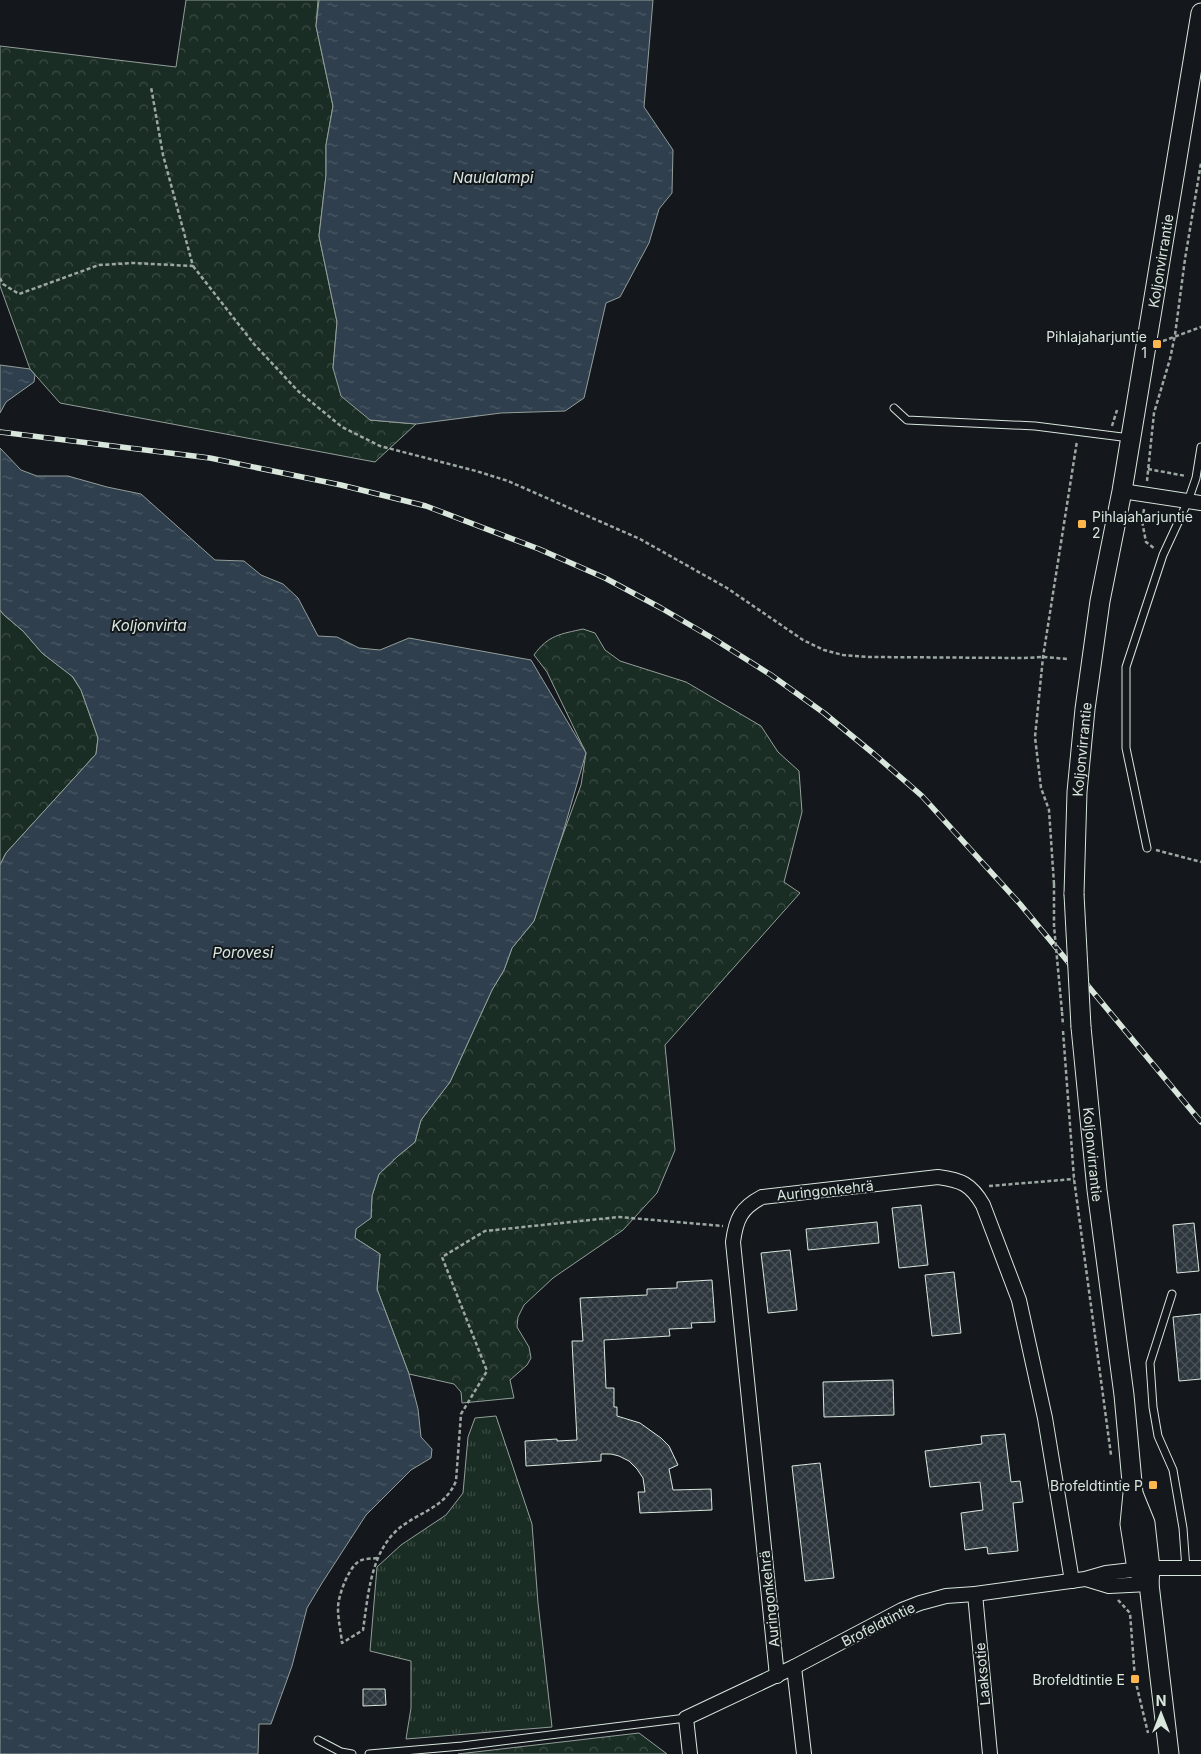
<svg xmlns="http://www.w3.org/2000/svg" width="1201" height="1754" font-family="Inter,sans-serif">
  <defs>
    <pattern id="grass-tufts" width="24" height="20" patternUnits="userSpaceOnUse" patternTransform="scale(1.25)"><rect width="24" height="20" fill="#1a2d24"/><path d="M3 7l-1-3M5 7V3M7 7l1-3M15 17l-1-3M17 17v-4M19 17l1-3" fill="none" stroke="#3b4b43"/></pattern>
    <pattern id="forest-crowns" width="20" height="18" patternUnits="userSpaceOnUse" patternTransform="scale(1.25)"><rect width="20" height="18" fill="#1a2d24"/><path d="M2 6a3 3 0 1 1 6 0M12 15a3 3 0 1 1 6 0" fill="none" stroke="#3b4b43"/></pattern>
    <pattern id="water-ripples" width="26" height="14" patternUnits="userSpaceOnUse" patternTransform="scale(1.25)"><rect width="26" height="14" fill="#2f3f4d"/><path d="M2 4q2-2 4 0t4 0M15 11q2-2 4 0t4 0" fill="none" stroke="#4c5b66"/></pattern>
    <pattern id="building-cross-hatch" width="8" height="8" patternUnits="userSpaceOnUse" patternTransform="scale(1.25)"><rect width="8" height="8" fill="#2c363c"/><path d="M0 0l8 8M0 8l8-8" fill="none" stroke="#4a5358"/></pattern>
  </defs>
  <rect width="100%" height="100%" fill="#14181c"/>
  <path fill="url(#grass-tufts)" stroke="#939e99" d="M496 1416 532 1524 538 1603 552 1727 406 1739 411 1708V1661L370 1651 377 1567 401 1545 446 1515 463 1493 468 1437 475 1418Z"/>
  <g fill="url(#forest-crowns)" stroke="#939e99">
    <path d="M186 0H318L316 26 333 106 326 145V175L319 236 337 322 333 368 370 420 416 424 375 462 60 403 30 369 0 286V46L176 67Z"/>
    <path d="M0 610 4 615 23 631 42 653 72 676 81 690 98 738 96 754 6 853 0 865Z"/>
    <path d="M583 629 595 633 605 650 620 661 686 682 761 726 778 752 799 771 802 812 784 882 800 893 665 1045 675 1150 657 1193 623 1230 553 1278 524 1305 518 1317 517 1327 529 1347 531 1358 527 1365 510 1380 514 1398 462 1403 461 1392 454 1384 409 1374 377 1289 380 1254 355 1238 356 1228 371 1218 372 1196 379 1174 398 1156 415 1142 421 1120 450 1082 492 990 504 970 512 948 534 921 546 881 581 785 586 753 547 672 534 655C548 635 561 634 583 629Z"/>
    <path d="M639 1733 667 1754H458Z"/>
  </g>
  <g fill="url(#water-ripples)" stroke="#939e99">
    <path d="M319 0H653L644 107 673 150 672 193 659 209 649 243 620 297 606 303 584 398 565 411 501 413 416 424 370 420 341 396 333 368 337 322 319 236 326 175V145L333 106 316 26Z"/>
    <path d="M0 365 30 369 35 375 34 382 6 402 0 413Z"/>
    <path d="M0 448 21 470 37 476H68L107 487 141 494 215 560 244 561 261 575 283 584 298 598 318 636 337 637 359 648 380 650 409 638 531 660 586 753 562 836 534 921 512 948 504 970 492 990 450 1082 421 1120 415 1142 398 1156 379 1174 372 1196 371 1218 356 1229 355 1238 380 1254 377 1289 409 1374 418 1409 421 1437 432 1449 431 1458 411 1470 366 1515 322 1583 307 1608 292 1666 271 1724H259L258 1754H0V865L6 853 96 754 98 738 81 690 73 677 42 653 23 631 4 615 0 610Z"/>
  </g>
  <g fill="url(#building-cross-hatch)" stroke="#d8e6dc">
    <path d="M921 1205 928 1265 899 1268 892 1208Z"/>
    <path d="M877 1222 879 1243 808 1250 806 1229Z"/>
    <path d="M1194 1223 1199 1271 1177 1273 1173 1225Z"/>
    <path d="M790 1250 797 1310 768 1313 761 1253Z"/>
    <path d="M954 1272 961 1333 932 1336 925 1275Z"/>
    <path d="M712 1280 715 1322 691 1323 692 1328 669 1329 670 1336 604 1340 606 1388H614V1407H617V1416L640 1423 661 1438 669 1446 678 1465 669 1469 673 1490 711 1489 712 1510 640 1513 638 1492H645L643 1478 637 1469 629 1461 619 1456 611 1454H601V1461L526 1466 525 1441 557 1439V1441L577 1440 572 1341H583L580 1298 647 1295V1289L677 1288V1282Z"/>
    <path d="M1201 1314V1379L1179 1381 1173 1317Z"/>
    <path d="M893 1380 894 1415 824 1417 823 1382Z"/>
    <path d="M1005 1434 1011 1482 1020 1481 1023 1502 1013 1503 1018 1551 988 1554 987 1547 965 1550 961 1513 983 1510 980 1482 930 1487 925 1451 982 1444 981 1436Z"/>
    <path d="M820 1463 834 1578 805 1581 792 1466Z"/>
    <path d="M363 1689H385L386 1705 363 1706Z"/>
  </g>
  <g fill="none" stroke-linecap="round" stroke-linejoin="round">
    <defs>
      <g id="service">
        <path d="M894 408 907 420 1035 426 1130 438"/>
        <path d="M1147 848 1126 748V667L1163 555 1188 501 1196 478 1201 447"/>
        <path d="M1172 1294 1150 1363 1153 1407 1158 1436 1173 1470 1183 1528 1186 1569"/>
        <path d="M318 1740 341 1752 352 1754"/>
        <path d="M369 1754 462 1746 686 1718"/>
      </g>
      <g id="minor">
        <path d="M1122 491 1201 503"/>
        <path d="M1086 1579 1109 1586 1149 1584"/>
        <path d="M975 1594 990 1754"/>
        <path d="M794 1667 804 1754"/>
        <path d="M777 1676 733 1242C736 1219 741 1208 762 1197L938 1177C961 1180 971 1184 983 1205L1019 1300 1045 1418 1072 1581"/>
        <path d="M690 1754 686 1718 794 1667 902 1610 920 1603 946 1596 975 1594 1085 1579 1106 1573 1150 1568H1201"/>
      </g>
      <g id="secondary">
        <path id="s1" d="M1074 894 1077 792 1085 709 1100 601 1122 491 1201 13"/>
        <path id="s2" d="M1081 1027 1097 1190 1124 1395 1133 1493 1130 1524 1137 1569 1149 1584"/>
        <path d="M1134 1496 1145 1523 1150 1568 1149 1584 1169 1754"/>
      </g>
    </defs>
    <use href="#service" stroke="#d8e6dc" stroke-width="9"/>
    <use href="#minor" stroke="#d8e6dc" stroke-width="16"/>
    <use href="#secondary" stroke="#d8e6dc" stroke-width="21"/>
    <g stroke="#9da8a2" stroke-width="2.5" stroke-dasharray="4 2.5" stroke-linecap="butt">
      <path d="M193 266 254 344 298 391 342 427 380 446 476 471 508 481 640 539 727 588 803 640 824 650 843 655 869 657 1023 658 1043 657 1068 659"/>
      <path d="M0 278 3 284 19 294 99 265 133 263 193 266 163 155 151 87"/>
      <path d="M1163 341 1201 327"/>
      <path d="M1112 426 1117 410"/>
      <path d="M1148 469 1186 476"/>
      <path d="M1147 481 1154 413 1170 359 1175 335 1185 259 1201 163"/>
      <path d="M1144 509 1142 521 1146 542 1155 549"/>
      <path d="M1156 850 1201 862"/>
      <path d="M1054 884 1049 810 1041 788 1035 737 1043 657 1077 441"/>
      <path d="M1062 1012 1063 1025"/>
      <path d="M1063 1031 1074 1179 1111 1455"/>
      <path d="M989 1186 1074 1179"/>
      <path d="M377 1558C371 1559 363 1558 358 1562 348 1569 338 1596 338 1608 338 1620 341 1632 342 1643L363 1630C368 1597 370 1557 395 1532 416 1512 444 1510 456 1481L461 1414 487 1371 442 1257 485 1231 619 1217 723 1226"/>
      <path d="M1118 1600 1130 1613 1135 1679 1148 1733"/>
    </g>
    <use href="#service" stroke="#14181c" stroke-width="7"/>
    <use href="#minor" stroke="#14181c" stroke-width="14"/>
    <use href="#secondary" stroke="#14181c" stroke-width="19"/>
    <defs>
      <path id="rail" d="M0 432 210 458 341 485 426 506 539 549 605 578 661 608 714 639 771 675 824 713 874 754 922 796 1020 904 1201 1122"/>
    </defs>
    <use href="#rail" stroke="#d8e6dc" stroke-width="5.5"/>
    <use href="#rail" stroke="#14181c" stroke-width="4" stroke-dasharray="11" stroke-linecap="butt"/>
    <defs>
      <path id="secondary-bridge" d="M1074 894 1081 1027"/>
    </defs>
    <use href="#secondary-bridge" stroke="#d8e6dc" stroke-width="21" stroke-linecap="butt"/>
    <path stroke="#9da8a2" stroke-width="2.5" stroke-dasharray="4 2.5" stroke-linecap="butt" d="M1054 884V926L1062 1012"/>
    <use href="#secondary-bridge" stroke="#14181c" stroke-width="19"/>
  </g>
  <g fill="#ffb74d" stroke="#14181c" stroke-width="2">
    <rect x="1152" y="339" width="10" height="10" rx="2.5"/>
    <rect x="1077" y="519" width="10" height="10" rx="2.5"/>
    <rect x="1148" y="1480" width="10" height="10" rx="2.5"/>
    <rect x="1130" y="1674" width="10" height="10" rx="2.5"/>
  </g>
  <g text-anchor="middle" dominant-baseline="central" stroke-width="4" stroke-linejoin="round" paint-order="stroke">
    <g font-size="14" fill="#d8e6dc" stroke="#14181c">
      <text stroke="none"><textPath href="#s1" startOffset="640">Koljonvirrantie</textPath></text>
      <text stroke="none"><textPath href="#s1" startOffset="145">Koljonvirrantie</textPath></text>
      <text stroke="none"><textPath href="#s2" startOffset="128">Koljonvirrantie</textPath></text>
      <text transform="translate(825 1190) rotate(-6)">Auringonkehrä</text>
      <text transform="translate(769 1599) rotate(-96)">Auringonkehrä</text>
      <text transform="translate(878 1624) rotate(-27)">Brofeldtintie</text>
      <text transform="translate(982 1674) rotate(-95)">Laaksotie</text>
    </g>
    <g font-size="14" fill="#d8e6dc" stroke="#14181c" text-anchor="end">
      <text x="1147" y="336">Pihlajaharjuntie<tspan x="1147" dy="16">1</tspan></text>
      <text x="1092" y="516" text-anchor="start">Pihlajaharjuntie<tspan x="1092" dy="16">2</tspan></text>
      <text x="1143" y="1485">Brofeldtintie P</text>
      <text x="1125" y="1679">Brofeldtintie E</text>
    </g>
    <g font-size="15" font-style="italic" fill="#d8e6dc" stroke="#14181c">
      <text x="493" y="177">Naulalampi</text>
      <text x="149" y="625">Koljonvirta</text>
      <text x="243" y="952">Porovesi</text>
    </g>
  </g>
  <g transform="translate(1161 1714)" stroke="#14181c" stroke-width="4" paint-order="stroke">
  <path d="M0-4L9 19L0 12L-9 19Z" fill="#d8e6dc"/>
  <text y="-8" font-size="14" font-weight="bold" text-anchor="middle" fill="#d8e6dc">N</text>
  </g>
</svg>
